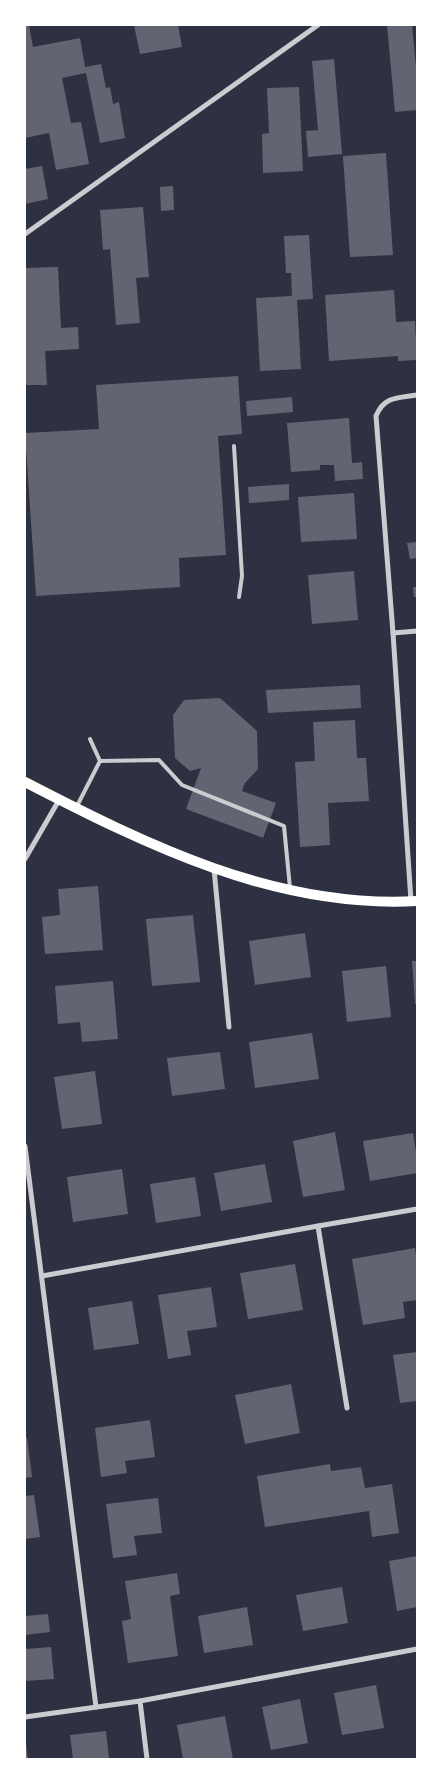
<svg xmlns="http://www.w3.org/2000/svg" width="442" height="1784" font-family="Montserrat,sans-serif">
  <rect width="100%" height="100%" fill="#2d3142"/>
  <g fill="#626471">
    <path d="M25 25H29L33 47 80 38 85 67 101 64 106 88 110 87 113 104 119 102 125 138 100 143 86 73 62 78 71 123 81 122 89 164 56 170 49 133 25 138Z"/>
    <path d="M134 25H178L182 47 140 54Z"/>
    <path d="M387 25H412L417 78V110L395 112Z"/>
    <path d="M334 59 342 154 308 157 306 131 318 130 312 61Z"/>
    <path d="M299 87 303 171 263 173 262 134 269 133 267 88Z"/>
    <path d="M386 153 393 255 350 257 343 156Z"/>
    <path d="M42 166 48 199 25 204V169Z"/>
    <path d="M173 186 174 210 161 211 160 187Z"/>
    <path d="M143 207 149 277 136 278 140 323 116 325 110 249 103 250 100 210Z"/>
    <path d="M309 235 313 299 297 300 301 369 260 371 256 298 292 296 291 273H286L284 236Z"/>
    <path d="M58 267 61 328 78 327 79 349 45 351 47 385H25V268Z"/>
    <path d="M394 290 396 322 415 321 417 360 398 361V356L329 361 325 295Z"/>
    <path d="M238 376 242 434 218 436 226 555 179 558 180 587 36 596 25 433 99 429 96 385Z"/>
    <path d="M292 397 293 412 247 416 246 401Z"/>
    <path d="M349 418 352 463 362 462 363 479 335 481 334 465H320V470L291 472 287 423Z"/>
    <path d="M289 484V500L249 503 248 487Z"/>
    <path d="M354 493 357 539 301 542 298 497Z"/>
    <path d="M416 542 417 558 410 559 407 543Z"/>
    <path d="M354 571 358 620 312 624 308 575Z"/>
    <path d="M413 587H417V597H414Z"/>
    <path d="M360 685 361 708 268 713 266 690Z"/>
    <path d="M220 698 257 731 258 769 245 783 242 791 276 803 263 838 186 809 201 768 190 771 175 758 173 715 184 700Z"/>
    <path d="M355 720 357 758H366L369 801 328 803 330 845 300 847 295 762 315 761 313 722Z"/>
    <path d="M98 886 103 950 45 954 42 917 60 915 58 889Z"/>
    <path d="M193 915 200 982 152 986 146 919Z"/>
    <path d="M305 933 311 977 255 985 249 941Z"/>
    <path d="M412 961H417V1004H415Z"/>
    <path d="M386 966 391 1017 347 1022 342 971Z"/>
    <path d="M113 981 118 1039 82 1042 80 1022 58 1024 55 986Z"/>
    <path d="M312 1033 319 1079 255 1088 249 1042Z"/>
    <path d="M220 1052 225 1089 172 1096 167 1058Z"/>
    <path d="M95 1071 102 1124 62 1129 54 1077Z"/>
    <path d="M335 1132 345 1190 303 1197 293 1141Z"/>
    <path d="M413 1133 417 1158V1173L370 1181 363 1141Z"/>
    <path d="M265 1164 272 1202 221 1211 214 1173Z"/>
    <path d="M122 1169 128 1214 73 1222 67 1177Z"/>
    <path d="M195 1177 201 1216 156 1223 150 1184Z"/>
    <path d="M415 1248 417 1262V1300L403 1302 405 1318 363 1325 352 1259Z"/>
    <path d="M295 1264 303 1310 248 1319 240 1273Z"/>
    <path d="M211 1287 217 1327 187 1331 191 1355 168 1359 158 1295Z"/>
    <path d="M132 1301 139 1344 94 1350 88 1308Z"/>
    <path d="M417 1352V1401L400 1403 393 1355Z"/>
    <path d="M291 1384 300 1433 245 1444 235 1395Z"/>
    <path d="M150 1420 155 1457 125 1461 127 1473 101 1477 95 1428Z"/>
    <path d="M27 1437 32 1477 25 1478V1438Z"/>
    <path d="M330 1464 331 1471 361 1467 365 1488 392 1484 399 1533 372 1537 369 1511 265 1527 257 1476Z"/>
    <path d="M34 1495 40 1537 25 1539V1496Z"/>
    <path d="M158 1498 162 1533 134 1536 137 1555 113 1558 106 1504Z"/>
    <path d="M417 1556V1607L397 1611 389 1561Z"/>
    <path d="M177 1573 180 1594 170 1596 178 1656 128 1663 122 1621 131 1619 125 1581Z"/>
    <path d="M342 1587 348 1623 303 1631 296 1595Z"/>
    <path d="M247 1607 253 1645 204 1653 198 1616Z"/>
    <path d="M48 1614 50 1632 25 1635V1616Z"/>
    <path d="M51 1647 54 1679 25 1681V1649Z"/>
    <path d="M376 1685 384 1728 342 1735 334 1693Z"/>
    <path d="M300 1699 308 1743 271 1750 262 1707Z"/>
    <path d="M225 1716 233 1759H183L177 1725Z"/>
    <path d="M106 1731 109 1759H73L70 1735Z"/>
    <path d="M26 1743 28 1759H25V1744Z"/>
  </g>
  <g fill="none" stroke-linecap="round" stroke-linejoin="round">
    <g stroke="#caccd0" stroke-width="4">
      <path d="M234 446 242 576 239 597"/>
      <path d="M100 761 159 760 182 785 284 826 290 888"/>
      <path d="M77 806 100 761 90 739"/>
    </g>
    <g stroke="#caccd0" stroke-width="5">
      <path d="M25 234 318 25"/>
      <path d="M393 633 417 631"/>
      <path d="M25 859 59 800"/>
      <path d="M214 869 229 1027"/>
      <path d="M411 901 393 633 376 416C384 396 398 398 417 395"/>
      <path d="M25 1146 96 1707"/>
      <path d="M318 1226 347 1408"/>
      <path d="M42 1276 318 1226 417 1209"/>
      <path d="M140 1701 147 1759"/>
      <path d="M25 1717 140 1701 417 1649"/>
    </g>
    <path stroke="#fff" stroke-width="10" d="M25 782C147 845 276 909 417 901"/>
  </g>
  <rect width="442" height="1784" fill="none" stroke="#ffffff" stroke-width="52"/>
</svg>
